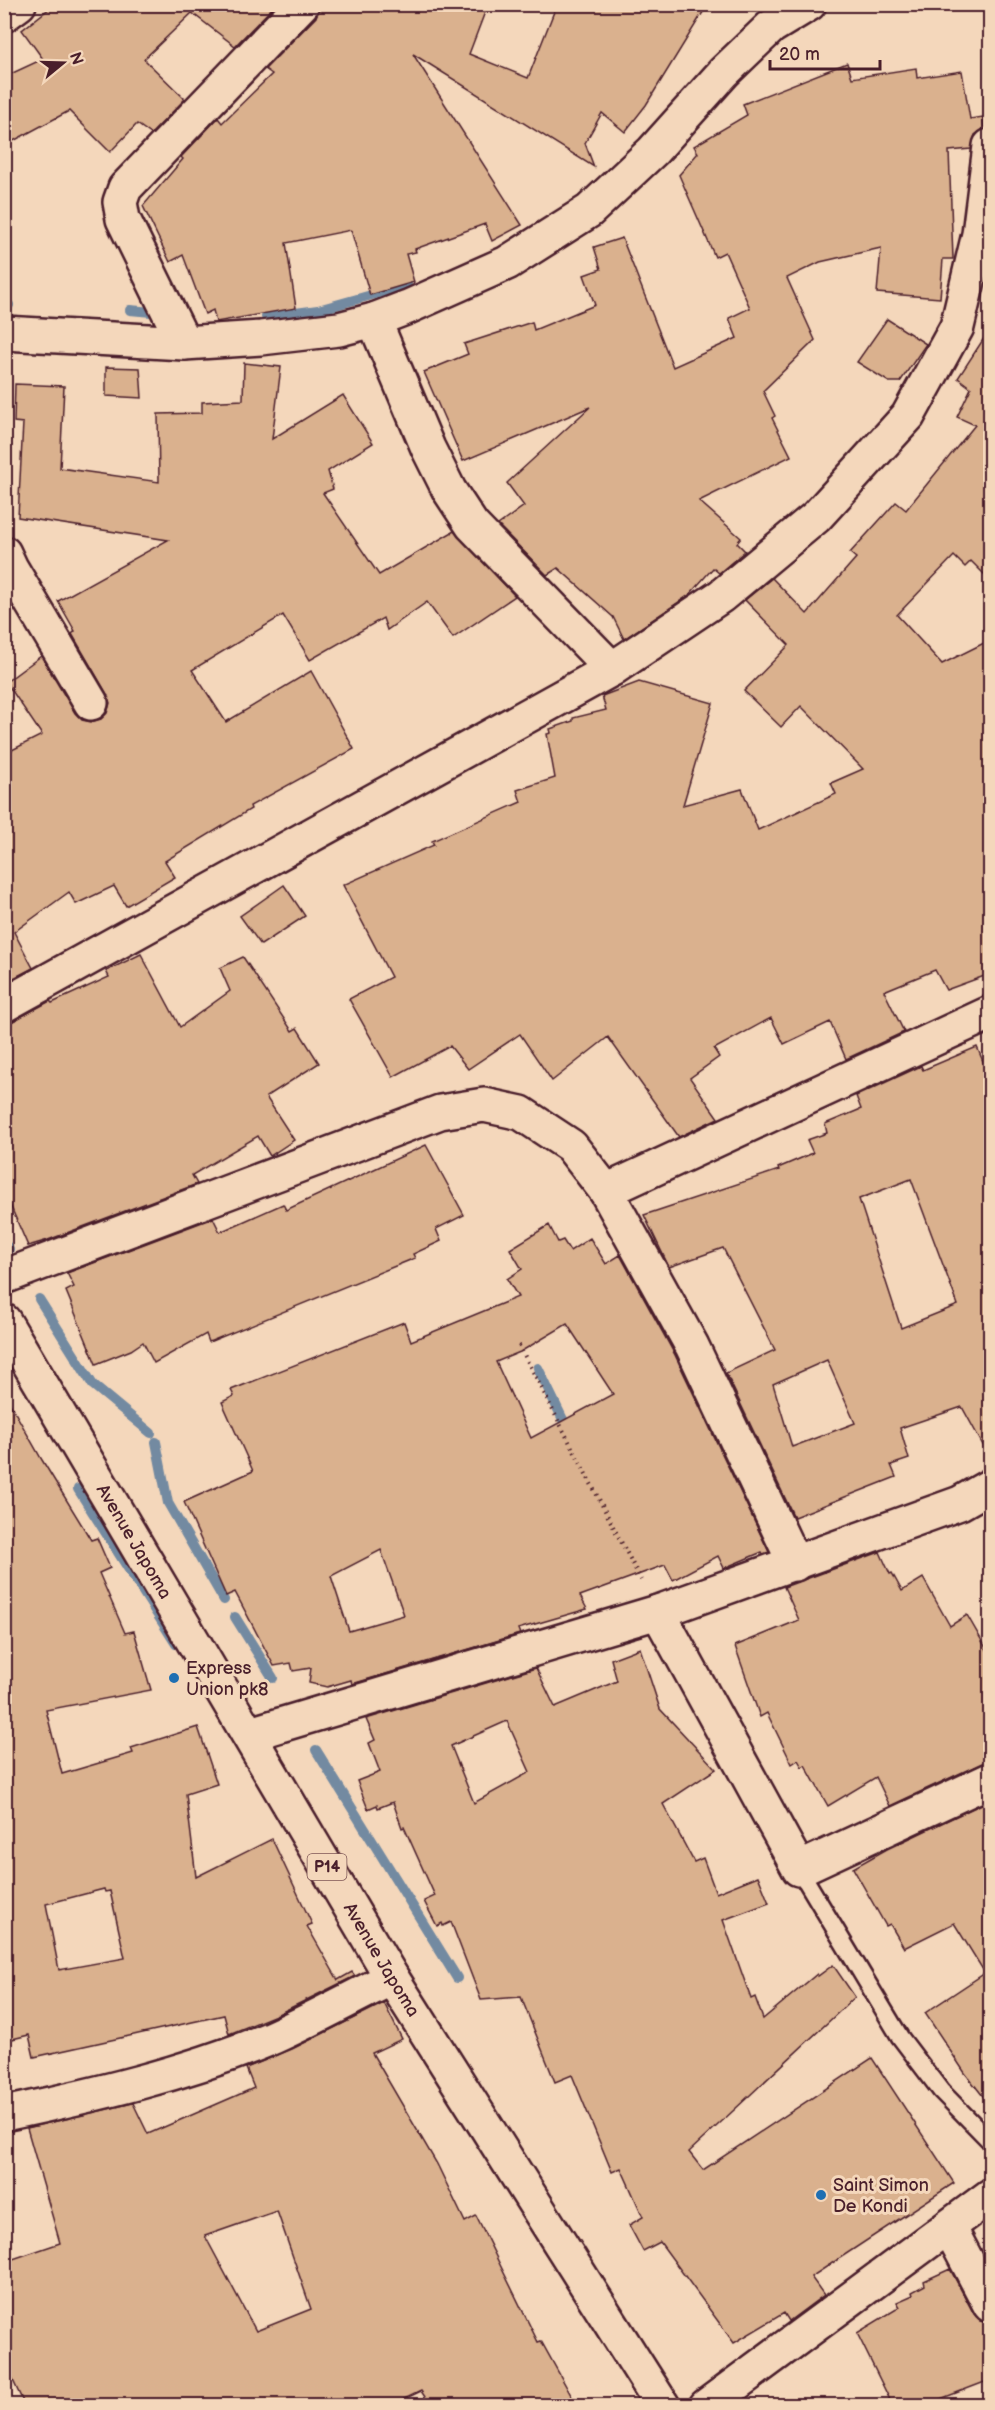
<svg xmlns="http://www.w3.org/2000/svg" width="995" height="2410" font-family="'Balsamiq Sans',sans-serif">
  <rect width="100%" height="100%" fill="#f4d7bb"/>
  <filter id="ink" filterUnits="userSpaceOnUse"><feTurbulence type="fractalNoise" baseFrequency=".0167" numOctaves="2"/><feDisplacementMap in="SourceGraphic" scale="12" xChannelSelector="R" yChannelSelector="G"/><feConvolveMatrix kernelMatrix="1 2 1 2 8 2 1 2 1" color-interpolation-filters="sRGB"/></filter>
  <g filter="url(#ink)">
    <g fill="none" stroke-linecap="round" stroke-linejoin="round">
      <g stroke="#738aa1" stroke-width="10">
        <path d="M760 18 774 4"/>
        <path d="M4 305H9"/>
        <path d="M130 310 162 313"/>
        <path d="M266 317 318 310 407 285"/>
        <path d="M4 1243 9 1249"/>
        <path d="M39 1299 93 1385 151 1433"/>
        <path d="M538 1368 569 1432"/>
        <path d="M156 1442 168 1503 224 1600"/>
        <path d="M78 1489 176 1644"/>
        <path d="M235 1617 273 1678"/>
        <path d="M316 1750 457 1978"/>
      </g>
    </g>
    <g fill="#dab18e" stroke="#4a1f2b" stroke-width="1.5" fill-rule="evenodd">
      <path d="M55 4H276L235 46 192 13 144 59 185 99 151 134 137 124 110 152 69 111 4 146V77L43 59 22 30Z"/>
      <path d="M320 4H488L469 54 528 78 557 4H708L646 105 625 132 602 113 585 143 594 167 413 54 522 225 492 241 485 224 415 249 416 252 406 254 414 282 370 295 351 230 286 243 296 308 216 322 213 310 205 314 183 255 170 262 143 206 183 159 181 157 218 118 222 123 272 74 265 69 316 17Z"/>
      <path d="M847 63 852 78 916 68 917 78 962 71 970 119 983 117 984 129 975 135 971 149 949 151 953 259H943L940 298 877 293 881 248 820 262 787 278 815 340 763 391 775 416 772 418 791 456 699 501 741 538 737 543 745 551 719 573 713 568 689 595 624 639 613 617 558 568 547 575 498 525 524 506 507 483 590 407 463 461 424 372 468 354 464 344 532 322 534 330 595 305 584 275 601 269 594 247 622 238 673 367 737 338 729 318 750 308 725 252 715 257 679 175 698 153 694 146 747 115 743 104Z"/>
      <path d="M887 319 926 344 900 382H889L857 362Z"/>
      <path d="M990 329V580L971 561 965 567 954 556 897 615 942 664 990 640V974L946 990 935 970 884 991 904 1032 846 1059 830 1022 784 1044 771 1018 714 1049 719 1057 690 1078 718 1118 679 1137 608 1037 552 1081 520 1034 468 1069 450 1046 393 1077 349 999 391 977 343 885 434 845 432 841 521 802 517 790 555 778 547 734 551 733 550 729 573 721V718L606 710 602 696 639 682 713 703 683 805 742 789 758 830 836 794 831 783 863 769 801 706 781 727 744 691 789 645 745 600 772 578 807 614 856 558 850 553 896 502 906 510 975 425 957 417 971 388 958 378Z"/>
      <path d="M244 363 281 367 272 439 343 395 373 443 328 471 333 489 323 493 379 575 454 531 515 596 453 638 427 602 387 630 383 618 310 660 283 615 192 670 226 722 311 671 354 749 250 806 251 809 165 861 175 877 126 906 114 886 76 904 69 892 14 932 33 968 4 983V754L42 735 6 682 41 656 75 713 82 720 91 722 101 719 107 713 110 703 107 694 72 634 75 631 58 601 168 540 18 517 23 423 14 422 15 384 64 386 60 468 159 482 158 414 202 413V402L243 400Z"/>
      <path d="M106 367 140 368 142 398 106 396Z"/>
      <path d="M284 885 305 916 261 945 240 916Z"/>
      <path d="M141 954 180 1027 230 991 220 968 243 957 292 1031 297 1028 319 1063 266 1097 294 1140 270 1156 258 1136 192 1175 197 1184 48 1240 28 1246 4 1191V1024L13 1021 50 1001 52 1003 109 977 106 971Z"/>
      <path d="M977 1047 990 1078V1458L962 1407 900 1428 909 1459 891 1465 896 1477 794 1517 726 1373 775 1350 723 1248 669 1267 644 1215 779 1170 778 1168 813 1153 807 1140 827 1133 825 1124 861 1109 856 1096 921 1066 923 1070ZM911 1179 958 1305 901 1328 859 1199ZM827 1360 855 1423 792 1447 773 1384Z"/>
      <path d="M426 1145 464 1215 436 1229 441 1241 413 1254 415 1258 209 1342 206 1334 154 1363 143 1342 131 1350 96 1364 66 1291 74 1287 67 1273 213 1218 220 1232 283 1204 286 1210Z"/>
      <path d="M549 1225 558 1242 563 1240 570 1251 590 1238 606 1264 620 1255 675 1355 769 1552 763 1554 762 1552 724 1568 718 1556 673 1580 665 1565 580 1596 587 1609 518 1629 520 1634 352 1684 351 1680 327 1687 309 1683 311 1668 293 1671 291 1663 274 1666 235 1592 226 1596 184 1502 253 1471 222 1402 234 1396 231 1390 404 1322 411 1341 518 1297 507 1279 522 1269 510 1249ZM567 1324 613 1394 531 1438 496 1362 520 1352ZM381 1550 404 1615 349 1631 331 1576Z"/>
      <path d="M4 1393 42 1460 91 1540 97 1538 110 1568 99 1573 125 1633 134 1631 151 1690 46 1710 62 1774 133 1753 131 1748 198 1727 217 1784 186 1794 196 1877 272 1839 312 1924 307 1926 338 1980 352 1972 355 1976 276 2015 229 2034 224 2015 34 2057 29 2035 4 2041ZM104 1889 105 1892 110 1891 125 1958 59 1970 46 1904Z"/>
      <path d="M880 1552 890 1574 892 1573 902 1591 923 1578 950 1626 967 1615 990 1655V1761L982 1763 890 1806 876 1777 828 1806 805 1765 802 1767 798 1760 792 1764 767 1713 760 1717 735 1646 799 1620 784 1587Z"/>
      <path d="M640 1648 660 1709 716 1769 663 1804 694 1862 703 1858 716 1893 758 1876 769 1903 723 1920 751 1999 755 1997 763 2019 817 1974 818 1976 833 1965 855 1997 689 2152 703 2170 872 2058 954 2183 811 2277 824 2295 789 2321 784 2313 734 2343 660 2242 643 2251 629 2225 643 2217 621 2168 612 2172 572 2075 555 2082 521 1997 481 2000 451 1922 443 1926 442 1923 437 1926 424 1901 435 1896 404 1827 402 1828 393 1802 378 1808 377 1805 368 1809 357 1781 380 1772 369 1743 375 1740 366 1719 536 1668 555 1707 617 1681 611 1659ZM507 1721 530 1772 474 1803 451 1746Z"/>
      <path d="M990 1800V2105L965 2073 925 2013 985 1973 954 1923 904 1948 890 1924 886 1926 853 1868 887 1849Z"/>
      <path d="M384 2003 402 2039 372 2053 437 2164 465 2222 476 2216 538 2342 541 2341 577 2406H431L421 2391 390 2406H25L4 2361V2262L60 2243 27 2128 133 2103 148 2134 254 2088 246 2068 292 2049ZM277 2211 311 2309 256 2331 205 2236Z"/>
      <path d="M950 2269 974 2314 981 2321 990 2324V2380L922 2406H893L857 2333 900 2307 897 2302 913 2295 912 2292 925 2285 924 2281Z"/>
    </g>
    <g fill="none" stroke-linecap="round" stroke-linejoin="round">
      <defs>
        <path id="lane" d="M799 1869 900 2037 941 2091 990 2141"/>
        <g id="street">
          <path d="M4 15 19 4"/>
          <path d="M374 320 428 448 449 490 472 525 612 669"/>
          <path d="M4 333 184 343 261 338 339 329 374 320 408 307 507 263 589 211 653 151 724 72 771 27 809 4"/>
          <path d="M184 343 123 219 120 202 125 188 302 4"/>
          <path d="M4 553 11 568 91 703"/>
          <path d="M4 1005 612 669 721 596 816 517 908 416 957 327 979 234 990 146"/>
          <path d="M606 1191 990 1013"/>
          <path d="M4 1277 440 1112 484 1105 521 1113 571 1146 606 1191 692 1346 795 1564"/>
          <path d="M658 1612 799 1869 990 1780"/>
          <path d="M250 1734 658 1612 960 1503 990 1486"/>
          <path d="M4 2114C94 2095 184 2074 269 2039 310 2021 351 1998 392 1978"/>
          <path d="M949 2227 990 2305"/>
          <path d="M706 2406 990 2196"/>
        </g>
        <g id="primary">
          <path id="s1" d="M4 1321 392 1978 663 2406"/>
        </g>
      </defs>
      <use href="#lane" stroke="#4a1f2b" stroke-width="21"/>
      <use href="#street" stroke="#4a1f2b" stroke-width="38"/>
      <use href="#primary" stroke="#4a1f2b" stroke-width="38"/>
      <path stroke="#4a1f2b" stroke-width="4" stroke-dasharray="1.5 4.5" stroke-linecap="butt" d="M519 1345 641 1580"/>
      <use href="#lane" stroke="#f4d7bb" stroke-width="16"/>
      <use href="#street" stroke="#f4d7bb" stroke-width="33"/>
      <use href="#primary" stroke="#f4d7bb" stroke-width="33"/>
    </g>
  </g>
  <g fill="#1f6fb2" stroke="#f4d7bb" stroke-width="2">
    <circle cx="174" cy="1678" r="6"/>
    <circle cx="821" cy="2195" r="6"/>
  </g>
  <g text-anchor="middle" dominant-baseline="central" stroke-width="6" stroke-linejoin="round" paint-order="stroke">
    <rect fill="#f4d7bb" stroke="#7d5656" stroke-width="1.5" x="307.5" y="1854" width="39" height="26" rx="4.5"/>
    <g font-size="16" font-weight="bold" fill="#4a1f2b">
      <text x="327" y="1867">P14</text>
    </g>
    <g font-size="18" fill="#4a1f2b" stroke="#f4d7bb">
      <text stroke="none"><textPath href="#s1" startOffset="256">Avenue Japoma</textPath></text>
      <text stroke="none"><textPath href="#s1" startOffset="742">Avenue Japoma</textPath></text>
    </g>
    <g font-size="18" fill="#4a1f2b" stroke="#f4d7bb" text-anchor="start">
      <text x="186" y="1668">Express<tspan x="186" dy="21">Union pk8</tspan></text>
      <text x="833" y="2185">Saint Simon<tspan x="833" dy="21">De Kondi</tspan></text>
    </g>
  </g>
  <rect width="995" height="2410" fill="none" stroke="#f4d7bb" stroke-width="24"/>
  <rect x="12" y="12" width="971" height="2386" fill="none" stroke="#4a1f2b" stroke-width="2" filter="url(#ink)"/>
  <g transform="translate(63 63) rotate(71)" stroke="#f4d7bb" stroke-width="4.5" paint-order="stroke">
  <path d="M0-4.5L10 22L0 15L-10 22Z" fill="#4a1f2b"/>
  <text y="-9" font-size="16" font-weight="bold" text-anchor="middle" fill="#4a1f2b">N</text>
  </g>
  <path d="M770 60v9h110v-9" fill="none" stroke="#4a1f2b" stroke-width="3"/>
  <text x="779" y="60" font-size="18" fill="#4a1f2b" stroke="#f4d7bb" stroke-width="4.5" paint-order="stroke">20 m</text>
</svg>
